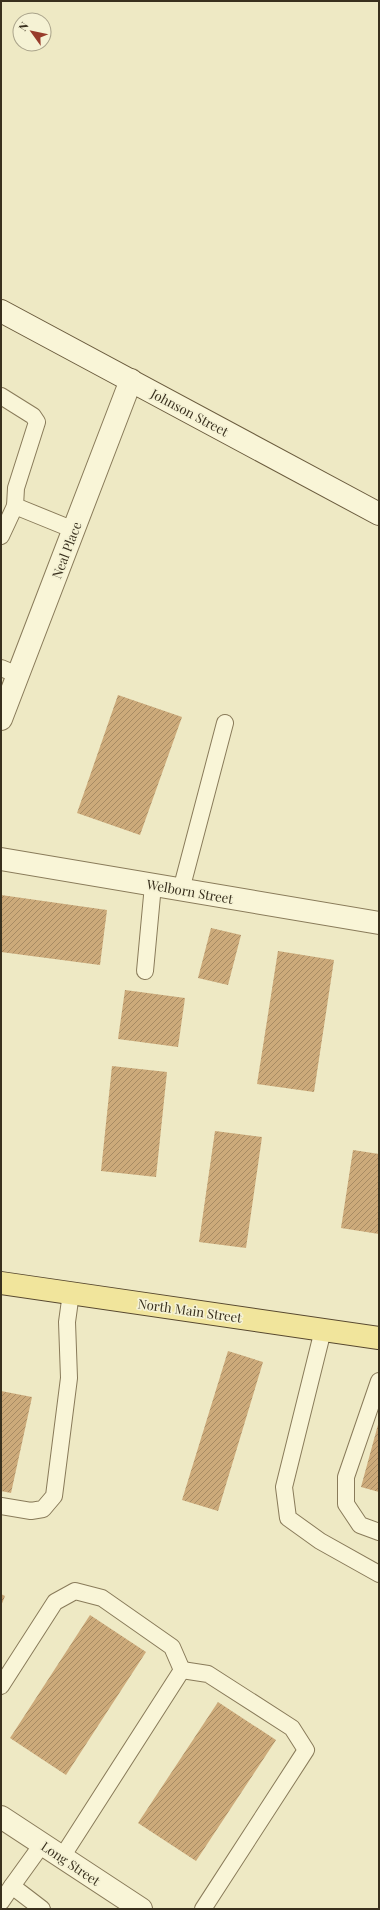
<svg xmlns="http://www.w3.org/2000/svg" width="380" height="1910" font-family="'Playfair Display',serif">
  <defs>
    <pattern id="building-hatch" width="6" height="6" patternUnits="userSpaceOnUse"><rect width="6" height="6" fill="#ccaa7a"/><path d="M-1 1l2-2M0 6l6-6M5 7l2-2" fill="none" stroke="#a78b63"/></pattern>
  </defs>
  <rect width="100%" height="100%" fill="#eee9c4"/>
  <g fill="url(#building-hatch)">
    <path d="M118 695 182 717 140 835 77 813Z"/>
    <path d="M1 895 107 910 100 965 1 952Z"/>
    <path d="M211 928 241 935 228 985 198 978Z"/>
    <path d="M278 951 334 960 314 1092 257 1084Z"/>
    <path d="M125 990 185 998 178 1047 118 1039Z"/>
    <path d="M112 1066 167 1072 156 1177 101 1171Z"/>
    <path d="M215 1131 262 1137 246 1248 199 1242Z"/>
    <path d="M353 1150 379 1154V1234L341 1228Z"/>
    <path d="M228 1351 263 1362 218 1511 182 1500Z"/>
    <path d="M1 1391 32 1397 11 1493 1 1491Z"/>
    <path d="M379 1421V1492L361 1487Z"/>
    <path d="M1 1594 5 1596 1 1606Z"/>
    <path d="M90 1615 146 1652 66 1775 10 1738Z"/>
    <path d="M218 1702 276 1740 196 1861 138 1823Z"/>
  </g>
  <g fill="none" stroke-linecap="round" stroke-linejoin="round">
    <defs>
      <g id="lane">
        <path d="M1 396 33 416 37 422 16 488 15 506 74 530"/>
        <path d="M1 536 15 506"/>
        <path d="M1 668 18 675"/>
        <path d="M181 890 225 723"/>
        <path d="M145 971 153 885"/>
        <path d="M323 1330 284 1487 288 1518 320 1541 379 1574"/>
        <path d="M379 1381 346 1477V1504L360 1525 379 1532"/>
        <path d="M1 1506 31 1511 43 1509 54 1496 69 1378 67 1322 71 1293"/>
        <path d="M182 1670 208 1674 292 1728 306 1750 203 1909"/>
        <path d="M1 1686 55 1602 75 1591 102 1598 172 1647 182 1670 62 1857"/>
        <path d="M1 1902 12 1886"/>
        <path d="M42 1909 12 1886 43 1843"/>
      </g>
      <g id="street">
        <path d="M1 719 131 380"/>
        <path d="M1 859 379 923"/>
        <path d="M1 1817 141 1909"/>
      </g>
      <path id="secondary" d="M1 311 379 514"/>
      <path id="primary" d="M1 1283 379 1338"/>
    </defs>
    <use href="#lane" stroke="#897b5a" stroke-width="18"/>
    <use href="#street" stroke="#897b5a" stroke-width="24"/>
    <use href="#secondary" stroke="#6b5c3e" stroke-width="24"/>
    <use href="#primary" stroke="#57482f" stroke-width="24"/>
    <use href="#lane" stroke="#f9f5d7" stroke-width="16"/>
    <use href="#street" stroke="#f9f5d7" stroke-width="22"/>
    <use href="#secondary" stroke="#f9f5d7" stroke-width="22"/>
    <use href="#primary" stroke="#f1e59c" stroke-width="22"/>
  </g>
  <g text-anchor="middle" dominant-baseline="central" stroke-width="3.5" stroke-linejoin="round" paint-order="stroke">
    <g font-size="13" fill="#39301e" stroke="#f5f2d4">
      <text transform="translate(190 412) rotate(28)">Johnson Street</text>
      <text transform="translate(66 550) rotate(-69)">Neal Place</text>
      <text transform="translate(190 891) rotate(10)">Welborn Street</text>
      <text transform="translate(190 1310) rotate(8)">North Main Street</text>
      <text transform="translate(71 1863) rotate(34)">Long Street</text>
    </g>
  </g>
  <rect width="380" height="1910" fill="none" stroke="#39301e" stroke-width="4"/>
  <g transform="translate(32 32) rotate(303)"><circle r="19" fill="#f5f2d4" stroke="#aaa48b"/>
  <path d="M0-3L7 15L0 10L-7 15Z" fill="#983c2b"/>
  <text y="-6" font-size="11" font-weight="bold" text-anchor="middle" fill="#39301e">N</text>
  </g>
</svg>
